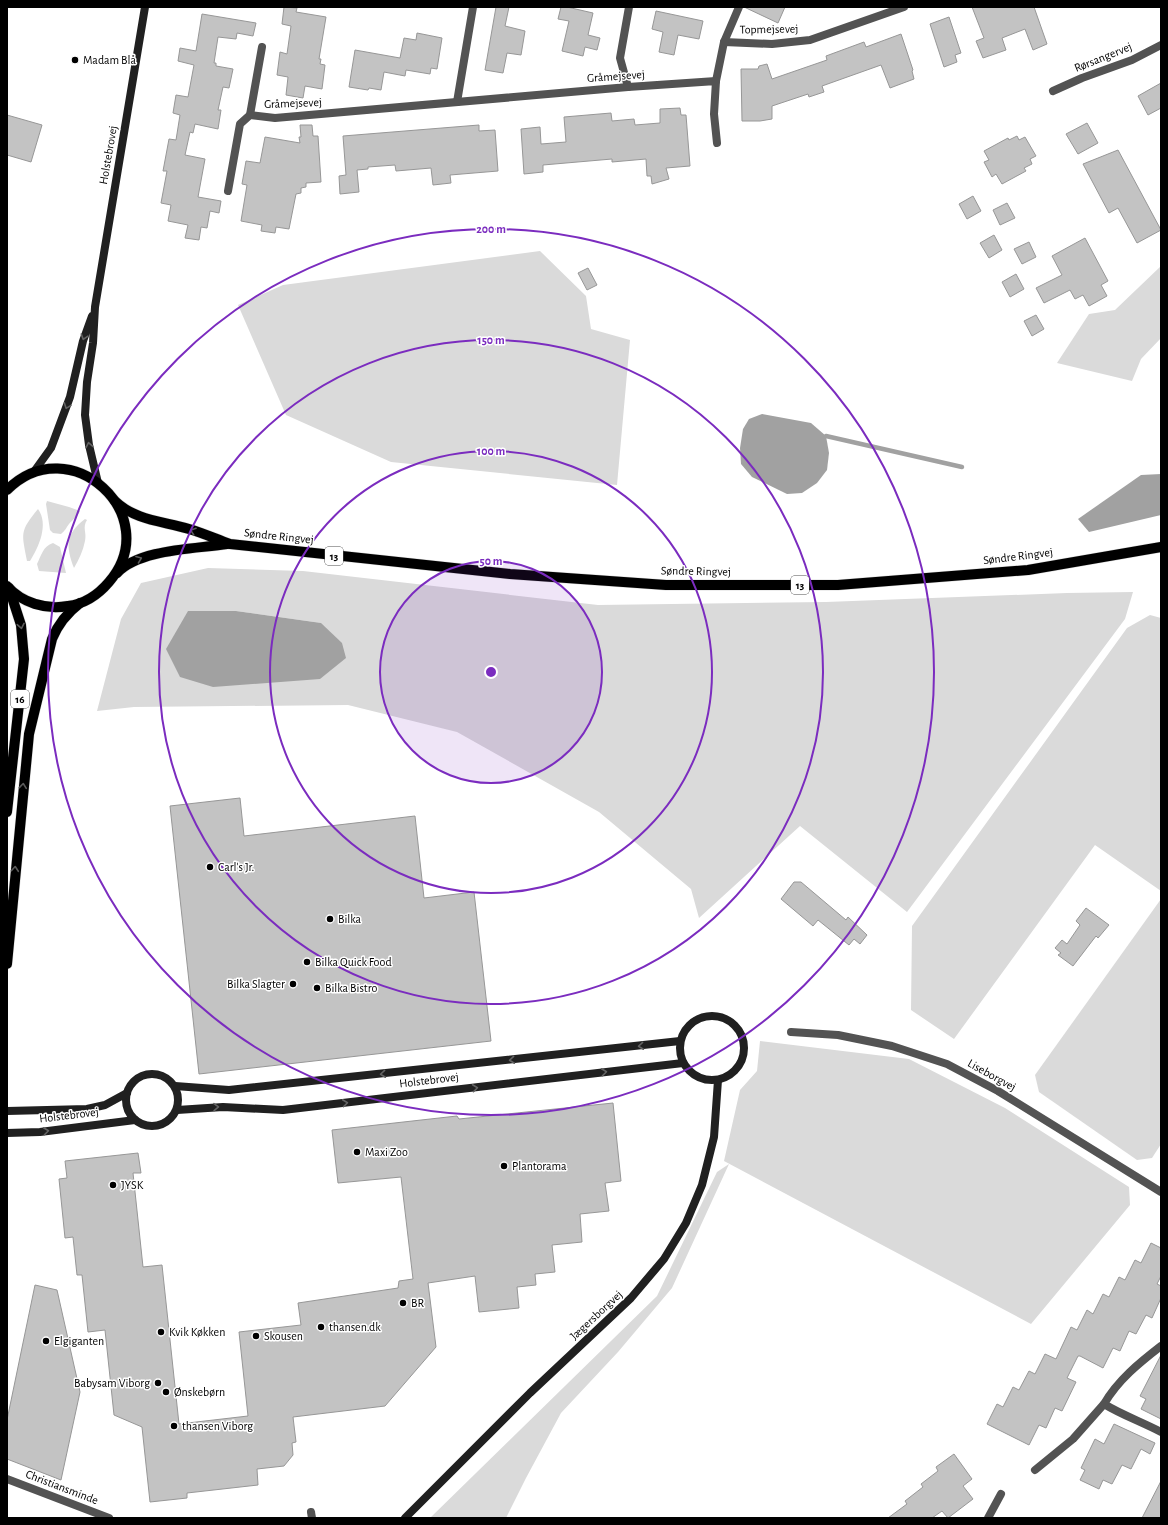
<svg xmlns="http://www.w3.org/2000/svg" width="1168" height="1525" font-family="'Alegreya Sans',sans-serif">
  <rect width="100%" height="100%" fill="#fff"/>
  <g fill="#dadada" fill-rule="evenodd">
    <path d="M540 251 586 296 591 329 630 340 617 485 391 462 286 415 238 305 283 285Z"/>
    <path d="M1161 266V338L1141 359 1132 381 1057 363 1089 314 1115 310Z"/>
    <path d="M47 501 69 507 80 511C78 517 73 519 69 524 66 528 65 531 61 534L53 533 50 530 46 504Z"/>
    <path d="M38 509C49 524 39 547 30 561H27C22 533 19 532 38 509Z"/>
    <path d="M85 519 87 520C82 528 87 532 85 541 83 551 79 559 74 568 66 547 65 534 85 519Z"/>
    <path d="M53 543 60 547 66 573 39 571 37 564C41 556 43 546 53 543Z"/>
    <path d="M208 568 303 571 598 605 826 602 1067 593 1133 592 1125 619 907 912 800 826 699 918 691 889 599 812 457 732 348 705 134 707 97 711 121 619 141 583ZM188 611H236L321 623Z"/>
    <path d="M1150 615 1161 618V891L1095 845 954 1039 911 1010 912 926 1127 628Z"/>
    <path d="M1161 899V1144L1152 1158 1137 1160 1039 1092 1035 1075Z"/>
    <path d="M760 1041 909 1059 1005 1108 1129 1187 1130 1205 1031 1324 724 1161 740 1090 757 1071Z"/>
    <path d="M729 1164 672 1288 618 1352 561 1413 526 1478 506 1518H430L657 1296 717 1172Z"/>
  </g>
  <g fill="#a1a1a1">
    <path d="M762 414 811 423 826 436 829 453 827 470 817 483 802 493 787 494 752 477 741 464 740 448 743 429 749 419Z"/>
    <path d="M1161 474V515L1089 532 1078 519 1141 475Z"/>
    <path d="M188 611H236L321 623 342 643 346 658 320 679 213 687 180 677 166 649Z"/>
  </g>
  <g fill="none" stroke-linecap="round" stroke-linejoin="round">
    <path stroke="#a1a1a1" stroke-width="4.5" d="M826 436 962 467"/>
  </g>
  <g fill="#c3c3c3" stroke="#979797">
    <path d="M284 7 297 8 296 12 326 17 319 59H321L320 64 325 65 322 89 305 86 303 98 286 95 288 77 277 75 280 52 287 54 291 26 282 24Z"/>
    <path d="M496 7H509L505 26 525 31 521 55 507 53 503 73 485 70Z"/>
    <path d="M561 7H567L593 13 588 35 600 38 597 50 585 47 583 56 562 51 569 21 558 19Z"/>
    <path d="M744 7H785L778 23Z"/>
    <path d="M972 7H1034L1047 44 1033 50 1025 29 1002 38 1006 50 983 58 976 41 984 38Z"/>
    <path d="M656 11 703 21 699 39 678 35 674 55 659 52 663 32 652 29Z"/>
    <path d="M202 14 256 23 253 36 237 33 236 39 218 37 214 63H216V66L233 69 229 88 223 87 218 110H221L218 129 195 124 193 133 190 132 185 155 205 159 198 197 221 201 219 213 210 211 207 228 201 227 199 240 185 238 188 225 168 221 171 205 161 203 167 171H163L169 139 176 140 180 115 173 113 176 95 188 97 194 65 178 61 180 48 196 51Z"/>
    <path d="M949 17 961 53 955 55 957 62 944 67 930 24Z"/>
    <path d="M417 33 442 38 437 69 431 68 430 74 406 70 405 76 384 72 381 90 369 88 368 90 349 87 355 50 400 58 404 38 416 40Z"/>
    <path d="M901 34 913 70 912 71 914 79 890 88 881 65 822 86 824 92 809 97 808 94 772 106V119L760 121H742L741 69H758L759 66 767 64 772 79 827 60 826 56 864 42 866 47Z"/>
    <path d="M1161 83V108L1148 115 1138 96Z"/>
    <path d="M680 108 681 115H686L690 166 666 168 669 179 652 184 651 176H647L646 159 612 162V159L543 165V172L524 174 521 129 540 127 541 144 566 142 564 117 611 113 612 121 634 119 635 125 660 123V109Z"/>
    <path d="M7 115 42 125 31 162 7 155Z"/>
    <path d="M1087 123 1098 143 1078 154 1066 134Z"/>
    <path d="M300 125H312L313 136H318L321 182 306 183V187L301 188V193L296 194 289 229 276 227 275 233 261 231 262 225 241 221 247 185 242 184 246 161 260 163 265 137 300 143 299 137H301Z"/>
    <path d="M479 125V131L495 130 498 171 450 175 451 183 433 185 431 168 396 171 395 165 368 167V169L357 170 359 192 340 194 339 176 346 175 343 136Z"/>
    <path d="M1017 136 1019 140 1025 137 1036 156 1030 159 1032 164 1024 168 1026 171 1002 184 996 174 992 177 984 162 989 160 984 151 1008 138 1009 140Z"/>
    <path d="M1118 150 1161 230 1137 243 1118 208 1109 213 1083 164Z"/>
    <path d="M973 196 981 211 967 219 959 204Z"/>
    <path d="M1007 203 1015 218 1000 225 993 210Z"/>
    <path d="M994 235 1002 250 989 258 980 243Z"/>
    <path d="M1085 238 1108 281 1101 285 1107 296 1089 306 1083 295 1075 299 1070 290 1044 303 1036 288 1062 275 1052 256Z"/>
    <path d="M1029 242 1036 257 1022 264 1014 249Z"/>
    <path d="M588 268 597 285 587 290 578 273Z"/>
    <path d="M1016 274 1024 289 1010 297 1002 282Z"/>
    <path d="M1036 315 1044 329 1032 336 1024 321Z"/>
    <path d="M240 798 244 836 415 816 424 898 474 892 491 1041 199 1074 170 806Z"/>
    <path d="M794 882H801L846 920 848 917 867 935 860 944 854 939 849 945 818 920 813 926 781 899Z"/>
    <path d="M1086 908 1109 925 1098 938 1096 936 1073 966 1058 955 1061 953 1055 948 1062 940 1067 944 1080 925 1076 921Z"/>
    <path d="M613 1103 621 1181 605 1183 609 1211 580 1214 582 1242 552 1245 555 1272 535 1274 536 1285 517 1287 519 1308 479 1312 475 1276 428 1283 436 1347 385 1406 293 1417 296 1442 292 1443 293 1455 284 1466 257 1469 258 1485 187 1493V1498L150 1502 142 1427 114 1415 105 1330 88 1332 82 1275H77L73 1237 65 1238 59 1179 67 1178 65 1161 138 1153 141 1173H133L143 1267 162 1265 179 1424 248 1416 239 1332 301 1325 298 1303 398 1288 399 1281 413 1279 401 1177 338 1183 332 1130 457 1116 459 1119Z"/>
    <path d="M1151 1243 1161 1248V1276L1157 1284 1161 1286V1298L1152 1318 1146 1315 1136 1334 1129 1331 1120 1351 1113 1348 1103 1368 1080 1356H1078L1067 1378 1076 1382 1062 1411 1055 1408 1046 1428 1039 1425 1029 1445 987 1424 997 1404 1003 1407 1013 1387 1019 1390 1029 1371 1035 1374 1045 1354 1056 1359 1071 1327 1077 1330 1087 1310 1093 1314 1103 1294 1109 1297 1119 1277 1125 1280 1135 1260 1141 1263Z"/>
    <path d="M35 1285 57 1290 80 1392 61 1480 7 1459V1420Z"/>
    <path d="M1161 1355V1419L1141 1409 1146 1399 1140 1396Z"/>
    <path d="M1114 1424 1155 1443 1150 1454 1141 1449 1131 1469 1122 1465 1112 1484 1103 1480 1099 1489 1080 1480 1085 1470 1081 1468 1095 1439 1104 1444Z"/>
    <path d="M954 1454 972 1479 963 1486 973 1499 948 1518 942 1511 932 1518H888L907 1504 905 1501 923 1487 921 1484 938 1471 936 1467Z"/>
    <path d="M1161 1481V1518H1142Z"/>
  </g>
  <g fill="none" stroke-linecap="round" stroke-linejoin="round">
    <defs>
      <g id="primary">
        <path d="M7 490C70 427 166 516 109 582 98 595 84 604 68 606 46 610 22 603 7 586"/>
        <path d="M115 501C136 521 163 521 189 529 203 533 216 539 230 544L510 574 666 585H838L1028 570 1161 547"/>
        <path d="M117 573C139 549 196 549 227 544"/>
        <path d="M7 812 24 659 21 625 9 588"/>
        <path d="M7 964 29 734 52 639C58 624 67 613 80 603"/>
      </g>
    </defs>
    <use href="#primary" stroke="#dbdbdb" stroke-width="11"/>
    <g stroke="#535353" stroke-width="8">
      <path d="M724 42 772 44 810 40 904 7"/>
      <path d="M716 81 724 42 739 7"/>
      <path d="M628 87 620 58 629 7"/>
      <path d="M1053 91 1082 78 1132 60 1161 45"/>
      <path d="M457 102 473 7"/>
      <path d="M250 115 262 47"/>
      <path d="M228 191 240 124 250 115 275 118 628 87 716 81 714 114 717 143"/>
      <path d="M791 1032 838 1035 892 1046 947 1064 998 1091 1161 1192"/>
      <path d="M1161 1346C1139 1363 1118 1380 1104 1404 1122 1415 1142 1422 1161 1432"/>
      <path d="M1035 1470 1073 1439 1104 1404"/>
      <path d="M7 1479 109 1518"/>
      <path d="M311 1512 312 1518"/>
      <path d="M988 1518 1001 1494"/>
    </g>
    <g stroke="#202020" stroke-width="8">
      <path d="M33 473 51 448 70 397 83 341 92 316"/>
      <path d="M98 483 89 445 85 415 87 382 93 343 95 307 145 7"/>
      <circle cx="712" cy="1048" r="32"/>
      <circle cx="152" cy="1100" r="26"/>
      <path d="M175 1086 229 1090 680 1041"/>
      <path d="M177 1110 223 1107 283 1110 683 1063"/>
      <path d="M7 1111 87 1109 105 1105 127 1093"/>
      <path d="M7 1133 40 1132 135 1120"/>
      <path d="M405 1518 530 1393 631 1298 664 1259 686 1223 702 1185 714 1137 718 1080"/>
    </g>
    <use href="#primary" stroke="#000" stroke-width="10"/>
  </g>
  <defs><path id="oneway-chevron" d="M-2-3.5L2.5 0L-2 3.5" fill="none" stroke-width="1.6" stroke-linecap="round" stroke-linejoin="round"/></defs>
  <g stroke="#636363">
    <use href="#oneway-chevron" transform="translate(84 337) rotate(108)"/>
    <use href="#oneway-chevron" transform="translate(67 406) rotate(110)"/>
    <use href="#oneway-chevron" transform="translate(89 445) rotate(-101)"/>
    <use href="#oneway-chevron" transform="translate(641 1046) rotate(174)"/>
    <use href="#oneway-chevron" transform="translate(512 1060) rotate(174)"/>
    <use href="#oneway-chevron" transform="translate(604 1072) rotate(-7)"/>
    <use href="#oneway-chevron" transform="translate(383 1074) rotate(174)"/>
    <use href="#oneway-chevron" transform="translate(475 1088) rotate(-7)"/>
    <use href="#oneway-chevron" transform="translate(345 1103) rotate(-7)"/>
    <use href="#oneway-chevron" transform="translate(216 1107) rotate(-1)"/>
    <use href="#oneway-chevron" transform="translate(46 1131) rotate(-7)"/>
  </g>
  <g stroke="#595959">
    <use href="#oneway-chevron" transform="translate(193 531) rotate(-161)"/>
    <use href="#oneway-chevron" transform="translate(139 559) rotate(-21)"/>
    <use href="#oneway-chevron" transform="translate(21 626) rotate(79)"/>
    <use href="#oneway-chevron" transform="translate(23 786) rotate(-84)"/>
    <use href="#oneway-chevron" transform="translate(15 869) rotate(-85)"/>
  </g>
  <circle cx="491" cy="672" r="111" fill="#7b2cbf" fill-opacity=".12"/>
  <g fill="none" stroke="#7b2cbf" stroke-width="2">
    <circle cx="491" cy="672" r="111"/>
    <circle cx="491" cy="672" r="221"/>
    <circle cx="491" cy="672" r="332"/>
    <circle cx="491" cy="672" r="443"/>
  </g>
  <g fill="#000" stroke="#fff" stroke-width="1.5">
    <circle cx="75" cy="60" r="4"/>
    <circle cx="210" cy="867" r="4"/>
    <circle cx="330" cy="919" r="4"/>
    <circle cx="307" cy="962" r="4"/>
    <circle cx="293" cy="984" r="4"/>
    <circle cx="317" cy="988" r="4"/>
    <circle cx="357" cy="1152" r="4"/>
    <circle cx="504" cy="1166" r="4"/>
    <circle cx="113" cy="1185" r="4"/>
    <circle cx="403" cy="1303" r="4"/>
    <circle cx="321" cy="1327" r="4"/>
    <circle cx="161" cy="1332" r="4"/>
    <circle cx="256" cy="1336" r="4"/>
    <circle cx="46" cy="1341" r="4"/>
    <circle cx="158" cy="1383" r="4"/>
    <circle cx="166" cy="1392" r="4"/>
    <circle cx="174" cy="1426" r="4"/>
  </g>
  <g text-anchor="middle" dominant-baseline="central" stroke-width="3" stroke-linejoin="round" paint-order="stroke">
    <g fill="#fff" stroke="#4c4c4c" stroke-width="1">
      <rect x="325" y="547" width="18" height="18" rx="3"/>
      <rect x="791" y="576" width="18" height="18" rx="3"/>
      <rect x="11" y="690" width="18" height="18" rx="3"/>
    </g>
    <g font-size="11" font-weight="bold" fill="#000">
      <text x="334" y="556">13</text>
      <text x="800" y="585">13</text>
      <text x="20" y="699">16</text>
    </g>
    <g font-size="12" fill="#000" stroke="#fff">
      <text transform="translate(769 29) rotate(-1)">Topmejsevej</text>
      <text transform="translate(1103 57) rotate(-22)">Rørsangervej</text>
      <text transform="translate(616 76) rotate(-4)">Gråmejsevej</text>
      <text transform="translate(293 103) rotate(-2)">Gråmejsevej</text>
      <text transform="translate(108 155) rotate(-80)">Holstebrovej</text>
      <text transform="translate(279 536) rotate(6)">Søndre Ringvej</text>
      <text transform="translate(1018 556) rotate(-7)">Søndre Ringvej</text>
      <text transform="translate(696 571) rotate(1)">Søndre Ringvej</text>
      <text transform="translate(992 1075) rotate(29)">Liseborgvej</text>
      <text transform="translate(429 1080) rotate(-7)">Holstebrovej</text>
      <text transform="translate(69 1115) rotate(-7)">Holstebrovej</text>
      <text transform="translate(596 1315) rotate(-43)">Jægersborgvej</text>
      <text transform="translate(62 1487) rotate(21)">Christiansminde</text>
    </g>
    <g font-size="12" fill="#000" stroke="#fff" text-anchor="start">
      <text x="83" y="60">Madam Blå</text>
      <text x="218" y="867">Carl's Jr.</text>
      <text x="338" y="919">Bilka</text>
      <text x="315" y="962">Bilka Quick Food</text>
      <text x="285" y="984" text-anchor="end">Bilka Slagter</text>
      <text x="325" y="988">Bilka Bistro</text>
      <text x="365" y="1152">Maxi Zoo</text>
      <text x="512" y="1166">Plantorama</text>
      <text x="121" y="1185">JYSK</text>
      <text x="411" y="1303">BR</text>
      <text x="329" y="1327">thansen.dk</text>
      <text x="169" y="1332">Kvik Køkken</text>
      <text x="264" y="1336">Skousen</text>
      <text x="54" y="1341">Elgiganten</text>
      <text x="150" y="1383" text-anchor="end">Babysam Viborg</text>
      <text x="174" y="1392">Ønskebørn</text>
      <text x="182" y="1426">thansen Viborg</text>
    </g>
  </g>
  <circle cx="491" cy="672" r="6" fill="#7b2cbf" stroke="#fff" stroke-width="2"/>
  <g font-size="12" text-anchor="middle" font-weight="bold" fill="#7b2cbf" stroke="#fff" stroke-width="3" stroke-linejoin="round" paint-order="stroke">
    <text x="491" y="233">200 m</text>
    <text x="491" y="344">150 m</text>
    <text x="491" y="455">100 m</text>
    <text x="491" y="565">50 m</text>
  </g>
  <rect width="1168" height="1525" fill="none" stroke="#000000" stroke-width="16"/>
</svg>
